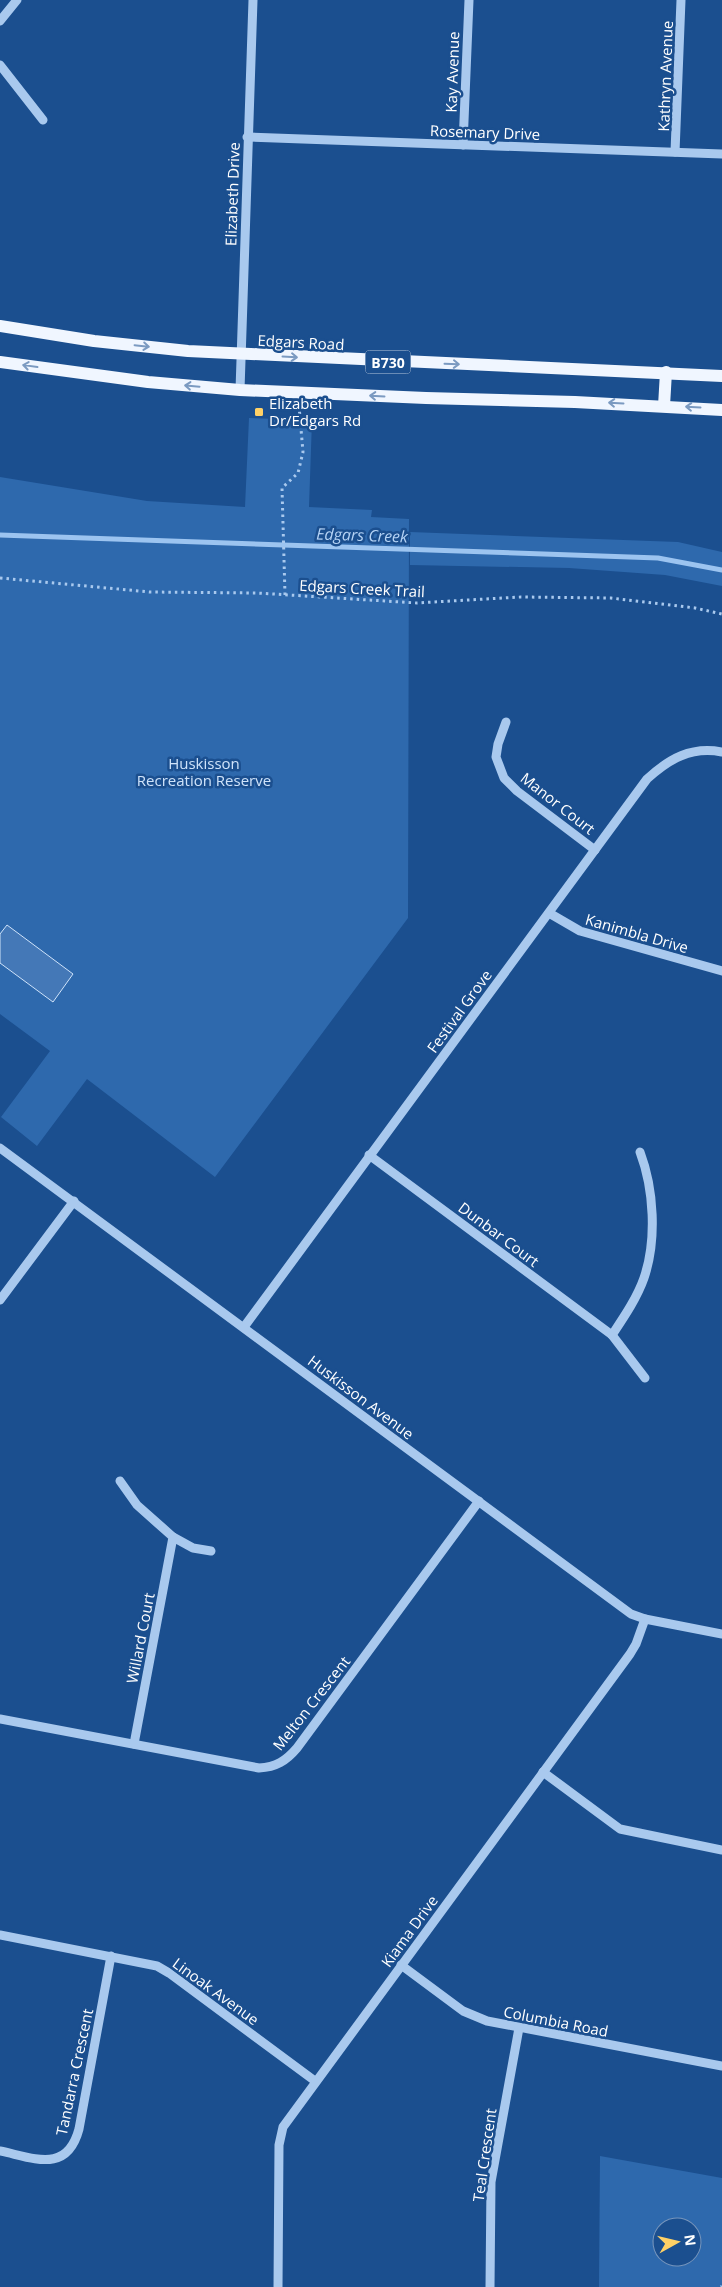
<svg xmlns="http://www.w3.org/2000/svg" width="722" height="2287" font-family="'Open Sans',sans-serif">
  <rect width="100%" height="100%" fill="#1b4f8f"/>
  <g fill="#2e69ad" fill-rule="evenodd">
    <path d="M249 418 312 420 309 507 372 510 371 517 409 519 408 918 215 1177 87 1079 37 1146 1 1117 50 1051 0 1014V477L147 501 245 507Z"/>
    <path d="M410 532 678 542 722 552V586L665 575 569 568 410 565Z"/>
    <path d="M600 2156 722 2178V2287H599ZM662 2227H692V2257H662Z"/>
  </g>
  <g fill="none" stroke-linecap="round" stroke-linejoin="round">
    <path stroke="#9cc4f0" stroke-width="5" d="M0 535 658 558 722 570"/>
  </g>
  <path fill="#4478b7" stroke="#cfe3fa" d="M7 925 73 974 53 1002 0 963V934Z"/>
  <g fill="none" stroke-linecap="round" stroke-linejoin="round">
    <g stroke="#a9c9ee" stroke-width="3" stroke-dasharray="2.5 4" stroke-linecap="butt">
      <path d="M0 578 150 592 257 593 417 603 521 597 611 598 695 608 722 614"/>
      <path d="M285 595 282 488 298 473 303 452 299 406"/>
      <path d="M721 2287 722 2286"/>
    </g>
    <g stroke="#a9c9ee" stroke-width="9">
      <path d="M0 21 17 0"/>
      <path d="M0 65 43 120"/>
      <path d="M247 137 722 154"/>
      <path d="M463 145 469 0"/>
      <path d="M675 152 681 0"/>
      <path d="M240 390 253 0"/>
      <path d="M506 722 498 744 496 757 504 778 517 791 595 850"/>
      <path d="M549 913 580 931 722 971"/>
      <path d="M0 1148 631 1614 645 1619 722 1634"/>
      <path d="M369 1155 612 1335 645 1378"/>
      <path d="M0 1300 74 1201"/>
      <path d="M244 1327 647 779C669 759 691 746 722 752"/>
      <path d="M612 1335C624 1317 637 1298 644 1278 657 1240 654 1189 640 1152"/>
      <path d="M120 1481 137 1505 173 1537 134 1744"/>
      <path d="M173 1537 193 1548 211 1551"/>
      <path d="M0 1719 259 1768C276 1767 286 1761 297 1748L479 1501"/>
      <path d="M543 1772 620 1829 722 1850"/>
      <path d="M0 1935 157 1966 169 1973 315 2081"/>
      <path d="M401 1965 463 2011 487 2021 722 2066"/>
      <path d="M0 2151C34 2158 67 2174 79 2129L111 1956"/>
      <path d="M278 2287 279 2145 283 2127 630 1654 636 1644 645 1619"/>
      <path d="M490 2287 491 2182 519 2028"/>
    </g>
    <g stroke="#f0f6ff" stroke-width="12">
      <path d="M0 326 94 341 188 351 722 376"/>
      <path d="M0 362 148 382 240 390 426 398 575 402 722 410"/>
      <path d="M664 406 666 372"/>
    </g>
  </g>
  <defs><path id="oneway-shaft" d="M-6 0H5M1.5-3L5.5 0L1.5 3" fill="none" stroke-width="1.6" stroke-linecap="round" stroke-linejoin="round" transform="scale(1.25)"/></defs>
  <g stroke="#7b9ac1">
    <use href="#oneway-shaft" transform="translate(142 346) rotate(6)"/>
    <use href="#oneway-shaft" transform="translate(290 357) rotate(3)"/>
    <use href="#oneway-shaft" transform="translate(452 364) rotate(2)"/>
    <use href="#oneway-shaft" transform="translate(30 366) rotate(-172)"/>
    <use href="#oneway-shaft" transform="translate(192 386) rotate(-175)"/>
    <use href="#oneway-shaft" transform="translate(377 396) rotate(-177)"/>
    <use href="#oneway-shaft" transform="translate(616 403) rotate(-177)"/>
    <use href="#oneway-shaft" transform="translate(693 407) rotate(-177)"/>
  </g>
  <rect fill="#ffd166" stroke="#1b4f8f" stroke-width="2" x="254" y="407" width="10" height="10" rx="2.5"/>
  <g text-anchor="middle" dominant-baseline="central" stroke-width="5" stroke-linejoin="round" paint-order="stroke">
    <rect fill="#1b4f8f" stroke="#bbcadd" stroke-width="1" x="365.5" y="350.5" width="45" height="23" rx="4"/>
    <g font-size="14" font-weight="bold" fill="#fff">
      <text x="388" y="362">B730</text>
    </g>
    <g font-size="15" fill="#fff" stroke="#1b4f8f">
      <text transform="translate(452 72) rotate(-88)">Kay Avenue</text>
      <text transform="translate(665 76) rotate(-88)">Kathryn Avenue</text>
      <text transform="translate(485 132) rotate(2)">Rosemary Drive</text>
      <text transform="translate(232 194) rotate(-88)">Elizabeth Drive</text>
      <text transform="translate(301 342) rotate(3)">Edgars Road</text>
      <text transform="translate(362 588) rotate(3)">Edgars Creek Trail</text>
      <text transform="translate(558 803) rotate(38)">Manor Court</text>
      <text transform="translate(637 933) rotate(16)">Kanimbla Drive</text>
      <text transform="translate(459 1011) rotate(-54)">Festival Grove</text>
      <text transform="translate(499 1234) rotate(37)">Dunbar Court</text>
      <text transform="translate(361 1397) rotate(37)">Huskisson Avenue</text>
      <text transform="translate(140 1638) rotate(-79)">Willard Court</text>
      <text transform="translate(311 1703) rotate(-52)">Melton Crescent</text>
      <text transform="translate(409 1931) rotate(-54)">Kiama Drive</text>
      <text transform="translate(216 1991) rotate(36)">Linoak Avenue</text>
      <text transform="translate(556 2021) rotate(11)">Columbia Road</text>
      <text transform="translate(74 2072) rotate(-78)">Tandarra Crescent</text>
      <text transform="translate(484 2155) rotate(-82)">Teal Crescent</text>
    </g>
    <g font-size="15" fill="#fff" stroke="#1b4f8f" text-anchor="start">
      <text x="269" y="403">Elizabeth<tspan x="269" dy="17">Dr/Edgars Rd</tspan></text>
    </g>
    <g font-size="15" fill="#cfe3fa" stroke="#1b4f8f">
      <text x="204" y="763">Huskisson<tspan x="204" dy="17">Recreation Reserve</tspan></text>
    </g>
    <g font-size="16" font-style="italic" fill="#b5d3f5" stroke="#1b4f8f">
      <text transform="translate(362 535) rotate(2)">Edgars Creek</text>
    </g>
  </g>
  <g transform="translate(677 2242) rotate(82)"><circle r="24" fill="#1b4f8f" stroke="#7695bc"/>
  <path d="M0-4L9 19L0 12L-9 19Z" fill="#ffd166"/>
  <text y="-8" font-size="14" font-weight="bold" text-anchor="middle" fill="#ffffff">N</text>
  </g>
</svg>
